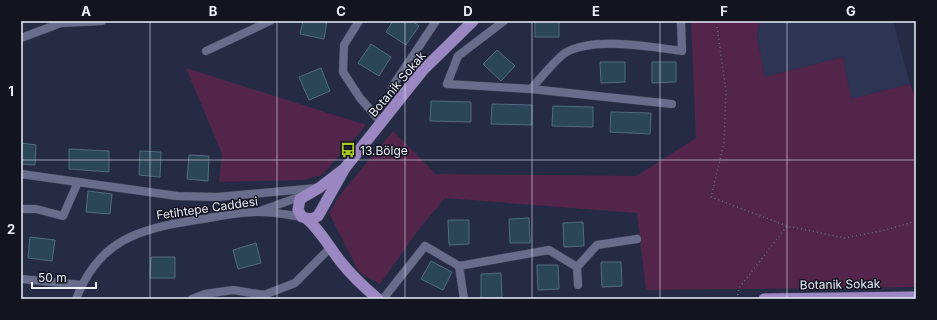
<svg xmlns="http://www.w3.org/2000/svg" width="937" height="320" font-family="Inter,sans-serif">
  <rect width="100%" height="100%" fill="#262b45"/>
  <path fill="#2e3454" d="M759 21H893L910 84 851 99 843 57 765 77 757 38Z"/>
  <g fill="#54254a">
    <path d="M691 21H759L757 38 765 77 843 57 851 99 910 84 916 100V287L646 290 637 213 445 198 419 229 380 284 359 272 329 213 340 195 393 131 436 174 637 176 696 138Z"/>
    <path d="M186 68 366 125 322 175 303 180 219 182 222 154Z"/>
  </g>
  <g fill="#2b4559" stroke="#516b82">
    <path d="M303 21H327L324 39 300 34Z"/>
    <path d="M393 21H412L419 26 406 45 386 32Z"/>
    <rect x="535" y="21" width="24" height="16"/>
    <path d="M371 44 391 57 379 76 358 63Z"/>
    <path d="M497 50 515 66 501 81 483 64Z"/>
    <path d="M600 62H625V82L601 83Z"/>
    <path d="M652 62H676V82L652 83Z"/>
    <path d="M321 68 330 91 309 100 299 77Z"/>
    <path d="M431 101 471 102V122L430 121Z"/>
    <path d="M492 104 532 105V125L491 124Z"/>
    <path d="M553 106 593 107V127L552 126Z"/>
    <path d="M611 112 651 113 650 134 610 132Z"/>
    <path d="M21 143 36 145 35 165 21 164Z"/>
    <path d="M69 149 109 151V172L69 169Z"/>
    <path d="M140 151 161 152 160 177 139 175Z"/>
    <path d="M189 155 209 156 208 181 187 179Z"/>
    <path d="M88 191 112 194 110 214 86 212Z"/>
    <path d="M529 218 530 243H510L509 219Z"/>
    <path d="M448 220H469V244L449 245Z"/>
    <path d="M583 222 584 246 564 247 563 223Z"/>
    <path d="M30 237 55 240 52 261 28 258Z"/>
    <path d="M256 243 261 263 238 269 233 250Z"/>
    <path d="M151 257H175V278H150Z"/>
    <path d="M431 261 452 272 443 290 421 279Z"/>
    <path d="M601 262H621L622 286 602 287Z"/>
    <path d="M537 265H558L559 289 538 290Z"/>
    <path d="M501 273 502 298H481V274Z"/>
  </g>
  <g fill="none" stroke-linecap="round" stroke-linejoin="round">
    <defs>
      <g id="minor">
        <path d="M359 21 344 45 343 72 360 98 381 122"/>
        <path d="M504 21 458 56 447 84 531 89C539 80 556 59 565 53 594 36 650 47 682 51L681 21"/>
        <path d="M21 38 61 23 102 21"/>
        <path d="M206 51 270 21"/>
        <path d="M392 87 436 21"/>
        <path d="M531 89 672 104"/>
        <path d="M21 174 177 196 217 197 317 188"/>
        <path d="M21 209H36L63 216 78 182"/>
        <path d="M260 211 302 196"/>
        <path d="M459 266 464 299"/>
        <path d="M577 267 578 285"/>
        <path d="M21 279 82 285"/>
        <path d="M76 299C99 240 138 229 196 220 216 217 237 212 257 212 272 211 288 215 302 217"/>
        <path d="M192 299 205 294 233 290 264 295 295 283 331 247"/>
        <path d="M383 299 425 246 459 266 549 250 577 267 597 245 637 239"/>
      </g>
      <g id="major">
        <path d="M345 168 319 188 300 199 298 210 302 217 311 219 318 216 345 168 423 70 473 21"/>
        <path d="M307 219C321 231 329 247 341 262 352 276 365 288 378 299"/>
        <path d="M764 299 916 297"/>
      </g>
    </defs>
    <use href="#minor" stroke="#404458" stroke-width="9"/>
    <use href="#major" stroke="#404458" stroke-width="12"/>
    <g stroke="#666b80" stroke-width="1.5" stroke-dasharray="1 3" stroke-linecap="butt">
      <path d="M717 27 726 91 724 143 711 197 787 226 845 238 886 230 916 221"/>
      <path d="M737 299 739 288 787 226"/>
    </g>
    <use href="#minor" stroke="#676d8b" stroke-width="8"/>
    <use href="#major" stroke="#9b87c2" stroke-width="11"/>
  </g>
  <path fill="none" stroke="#ecf0fd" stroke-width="1" stroke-opacity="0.55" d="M150 21V299M277 21V299M405 21V299M532 21V299M660 21V299M787 21V299M21 160H916"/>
  <defs>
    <symbol id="bus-bare" viewBox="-9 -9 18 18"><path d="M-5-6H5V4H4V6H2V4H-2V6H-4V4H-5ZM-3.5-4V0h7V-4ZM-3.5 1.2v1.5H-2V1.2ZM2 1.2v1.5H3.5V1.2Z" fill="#a6c820" stroke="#121420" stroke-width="2.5" paint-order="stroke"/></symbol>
  </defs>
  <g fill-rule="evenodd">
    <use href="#bus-bare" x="337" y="139" width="22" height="22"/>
  </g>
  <g text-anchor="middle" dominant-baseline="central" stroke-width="3" stroke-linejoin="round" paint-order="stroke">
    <g font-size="12" fill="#ecf0fd" stroke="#121420">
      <text transform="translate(397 84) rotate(-50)">Botanik Sokak</text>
      <text transform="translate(207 208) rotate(-8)">Fetihtepe Caddesi</text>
      <text transform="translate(840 284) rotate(-1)">Botanik Sokak</text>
    </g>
    <g font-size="12" fill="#ecf0fd" stroke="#121420" text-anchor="start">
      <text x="360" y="150">13.Bölge</text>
    </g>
  </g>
  <rect width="937" height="320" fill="none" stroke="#121420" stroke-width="44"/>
  <path d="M32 282v6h64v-6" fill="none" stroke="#ecf0fd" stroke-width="2"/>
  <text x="38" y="282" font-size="12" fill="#ecf0fd" stroke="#121420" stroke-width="3" paint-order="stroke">50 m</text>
  <rect x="22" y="22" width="893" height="276" fill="none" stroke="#ecf0fd" stroke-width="1.5"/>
  <g font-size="13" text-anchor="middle" font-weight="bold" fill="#ecf0fd">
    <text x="86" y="16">A</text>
    <text x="213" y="16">B</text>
    <text x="341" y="16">C</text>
    <text x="468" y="16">D</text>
    <text x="596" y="16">E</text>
    <text x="724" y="16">F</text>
    <text x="851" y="16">G</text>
    <text x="11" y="96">1</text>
    <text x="11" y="234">2</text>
  </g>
</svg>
